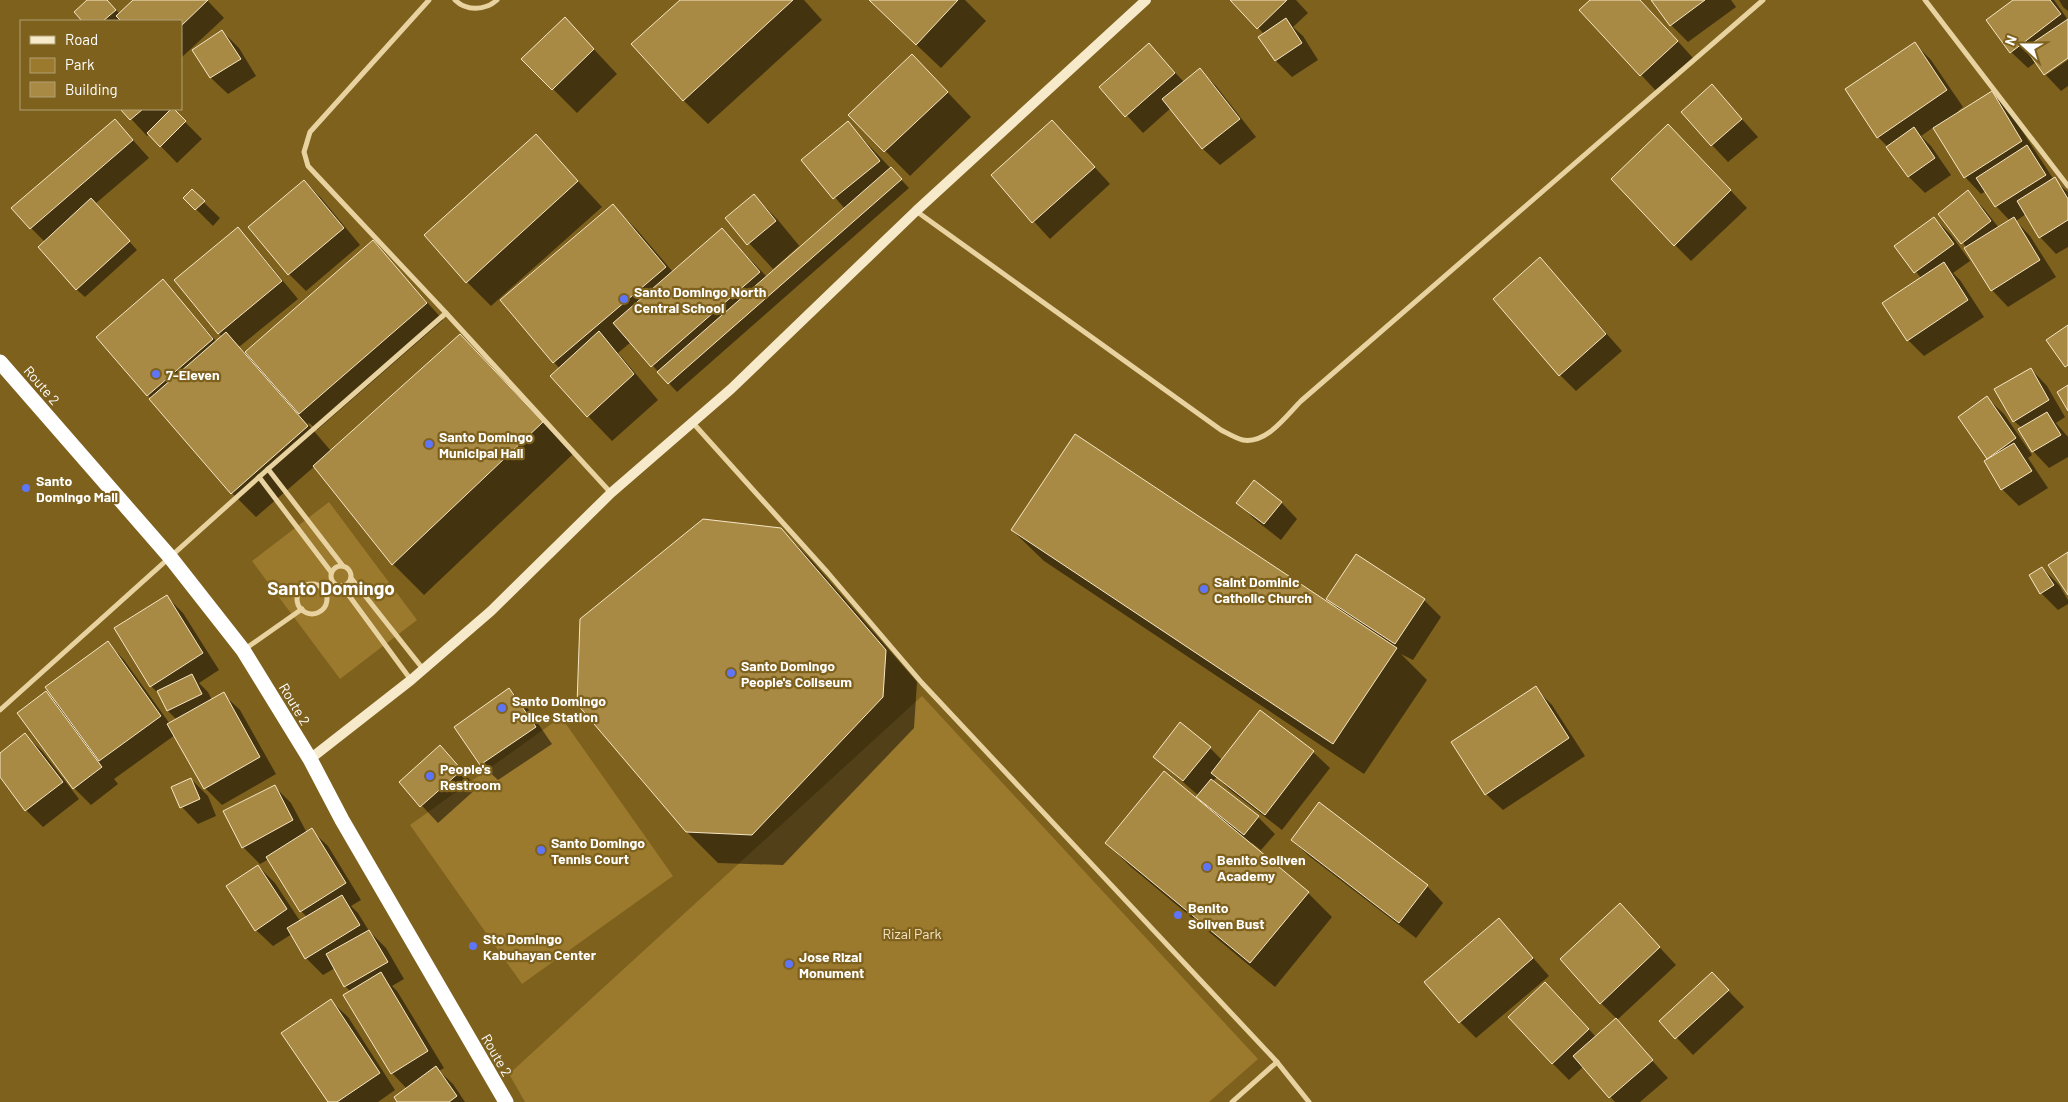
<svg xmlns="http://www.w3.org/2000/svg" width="2068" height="1102" font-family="Barlow,sans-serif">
  <rect width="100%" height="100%" fill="#7e611d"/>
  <g fill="#9b792d">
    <path d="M329 502 417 620 340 679 252 561Z"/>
    <path d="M922 696 1258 1059 1209 1102H525L509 1074Z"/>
    <path d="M561 717 673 876 522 984 410 825Z"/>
  </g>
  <g fill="#0007">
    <path d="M89 0H106L120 14 134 0H207L224 18 181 58V21H84L75 12Z"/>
    <path d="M681 0H804L822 20 708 124 683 100Z"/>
    <path d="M869 0H965L986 21 941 68Z"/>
    <path d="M1232 0H1296L1308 13 1293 27 1303 36 1318 60 1292 77 1276 61 1260 37 1264 34Z"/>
    <path d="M1592 0H1640L1694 59 1657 92 1581 10Z"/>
    <path d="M1653 0H1731L1736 7 1688 42 1671 25Z"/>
    <path d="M2015 0H2054L2068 20V57L2046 72V75L2068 60V86L2061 91 2045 74 2036 62 2028 68 2011 52Z"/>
    <path d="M2059 0H2068V11L2063 7Z"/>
    <path d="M222 31 239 48 256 76 228 94 211 78 194 50Z"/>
    <path d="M589 44 617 74 577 113 523 59Z"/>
    <path d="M1915 44 1931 60 1963 107 1958 111 1960 113 1991 93 2008 109 2054 180 2068 192V247L2056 254 2040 237 2026 214 2016 221 2030 236 2056 277 2008 307 1992 290 1967 248 1940 214 1968 192 1984 209 1999 228 2010 221 1996 206 1986 191 1981 194 1965 177 1934 127 1921 136 1931 146 1951 175 1925 193 1908 176 1888 147 1878 137Z"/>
    <path d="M1149 45 1184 82 1200 70 1216 86 1256 137 1220 165 1203 149 1171 108 1143 133 1101 87Z"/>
    <path d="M936 80 971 117 910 176 850 115Z"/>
    <path d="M1712 86 1758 137 1728 162 1712 145Z"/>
    <path d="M122 109H176L175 112 202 139 177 163 149 134 147 136Z"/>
    <path d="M115 120 149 158 95 204 137 250 85 297 76 289 45 242 31 228Z"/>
    <path d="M1052 121 1110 184 1050 239 992 176Z"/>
    <path d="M848 123 909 188 677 392 631 342 618 353 658 400 612 441 588 416 560 369 554 362 613 206 637 230 673 272 722 230 767 277 800 248 799 246 773 269 726 218 754 196 778 220 801 248 845 209 803 160Z"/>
    <path d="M536 136 602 207 491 306 467 282Z"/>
    <path d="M1685 142 1747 208 1691 261 1675 245Z"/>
    <path d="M304 181 321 198 360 245 306 291 289 274Z"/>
    <path d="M192 191 220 218 213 226 185 198Z"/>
    <path d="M1934 218 1951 235 1970 261 1953 273 1960 280 1984 317 1924 356 1908 340 1921 278 1896 246Z"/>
    <path d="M238 229 254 246 298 299 239 347 246 353 373 242 443 320 317 430 309 423 308 424 331 451 460 335 573 454 424 595 393 564 315 466 256 517 232 493 148 395 163 281 217 342 222 337 175 280Z"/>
    <path d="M1540 259 1622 351 1576 391 1560 375Z"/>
    <path d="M2031 369 2047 386 2065 417 2056 423 2068 437V457L2049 468 2033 451 2022 428 2014 421Z"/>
    <path d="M1987 398 2004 414 2032 455 2028 458 2048 488 2019 506 2002 489 1989 459 1960 417Z"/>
    <path d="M1238 502H1281L1297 519 1281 540 1254 519Z"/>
    <path d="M781 529 812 561 917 682 914 728 783 865 718 863 687 832Z"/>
    <path d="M1012 530 1339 610 1328 598 1356 556 1424 600 1441 617 1413 660 1401 654 1427 680 1364 774 1044 561Z"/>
    <path d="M2042 568 2059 585 2068 600V604L2058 610 2041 593Z"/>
    <path d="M166 596 183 613 219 670 199 683 208 692 212 700 223 694 240 710 276 774 222 805 205 788 175 735 114 779 118 784 91 805 74 788 46 693 57 704 108 643 124 660 170 724 177 720 168 711 161 696 151 686Z"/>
    <path d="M1535 688 1552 705 1585 756 1503 810 1486 794Z"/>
    <path d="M509 689 526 706 552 744 498 780 481 764Z"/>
    <path d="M25 735 42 751 79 799 43 827 26 810 0 775V754Z"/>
    <path d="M1210 748 1223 761 1313 752 1330 768 1282 830 1230 790 1217 777 1213 781 1258 817 1275 834 1261 850 1252 843 1250 845 1308 893 1332 917 1275 987 1131 867 1106 843 1206 808 1208 807 1199 796 1154 757Z"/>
    <path d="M456 764 477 788 438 823 400 782Z"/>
    <path d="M191 779 208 796 216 816 198 824 182 807Z"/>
    <path d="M274 786 291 803 307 833 311 830 328 846 361 900 351 906 358 913 369 931 386 948 404 979 392 986 397 991 444 1068 439 1071 453 1084 465 1102H399L407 1089 392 1073 351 992 345 986 335 968 323 975 306 958 292 934 273 946 256 930 258 866 275 883 300 921 307 917 301 911 269 859 260 864 243 847Z"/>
    <path d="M1292 840 1427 886 1443 903 1416 938 1309 856Z"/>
    <path d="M1499 919 1549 976 1476 1038 1460 1022Z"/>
    <path d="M1636 922 1676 965 1616 1021 1668 1078 1640 1102H1615L1583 1067 1569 1080 1552 1063 1562 1000 1596 1037 1617 1019 1601 1003Z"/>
    <path d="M1712 974 1744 1007 1693 1055 1661 1021Z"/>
    <path d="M331 1001 348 1017 395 1090 378 1102H329Z"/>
  </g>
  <g fill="#a88a45" stroke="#f6e6c4">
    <path d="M87 0H107L116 10 103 21H82L74 12Z"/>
    <path d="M133 0H208L181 26V21H121L116 16Z"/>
    <path d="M680 0H793L683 101 631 44Z"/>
    <path d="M869 0H958L916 45Z"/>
    <path d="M1230 0H1287L1257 29Z"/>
    <path d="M1590 0H1640L1678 41 1640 76 1579 10Z"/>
    <path d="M1651 0H1705L1670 26Z"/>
    <path d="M2013 0H2050L2061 14 2010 53 1986 20Z"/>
    <path d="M565 17 594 49 552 90 521 59Z"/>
    <path d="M1286 18 1302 43 1275 61 1258 37Z"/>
    <path d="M2068 19V58L2044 75 2025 48Z"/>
    <path d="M222 30 241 59 210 78 192 50Z"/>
    <path d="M1915 42 1947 90 1877 138 1845 89Z"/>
    <path d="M1149 43 1175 73 1125 117 1099 87Z"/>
    <path d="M912 54 948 92 884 152 848 115Z"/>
    <path d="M1200 68 1240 119 1202 149 1162 99Z"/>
    <path d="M1712 84 1742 119 1711 146 1681 112Z"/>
    <path d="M1992 91 2022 141 1964 178 1933 128Z"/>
    <path d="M120 109H143L130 120Z"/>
    <path d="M171 109H174L186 121 160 147 147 133Z"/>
    <path d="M115 119 133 140 30 229 11 208Z"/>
    <path d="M1052 120 1095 167 1032 223 991 175Z"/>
    <path d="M848 121 880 161 833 199 801 160Z"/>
    <path d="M1668 124 1731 190 1674 246 1611 179Z"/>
    <path d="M1914 127 1935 158 1908 177 1886 147Z"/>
    <path d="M536 134 578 181 466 283 424 235Z"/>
    <path d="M2027 145 2046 175 1995 207 1976 178Z"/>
    <path d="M891 167 902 179 668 384 657 372Z"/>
    <path d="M2055 177 2068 199V220L2039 238 2017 201Z"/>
    <path d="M304 180 344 228 288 275 248 227Z"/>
    <path d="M192 189 205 201 195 210 183 198Z"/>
    <path d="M1968 190 1991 221 1961 244 1938 214Z"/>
    <path d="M754 194 776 221 747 245 725 218Z"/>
    <path d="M91 198 130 241 76 290 38 247Z"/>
    <path d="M613 204 666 267 553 363 500 300Z"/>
    <path d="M1934 217 1954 244 1914 273 1894 246Z"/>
    <path d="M2014 217 2040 260 1991 291 1964 248Z"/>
    <path d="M238 227 282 281 218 334 174 280Z"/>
    <path d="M722 228 760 272 651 367 613 323Z"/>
    <path d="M373 240 427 303 299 414 245 352Z"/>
    <path d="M1540 257 1606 334 1559 376 1493 299Z"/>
    <path d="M1944 262 1968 300 1907 341 1882 303Z"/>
    <path d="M163 279 213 339 147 396 96 337Z"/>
    <path d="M2068 325V365L2065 367 2046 340Z"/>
    <path d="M599 331 634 374 587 417 550 376Z"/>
    <path d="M226 332 308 426 231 494 149 399Z"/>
    <path d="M460 334 543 422 392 565 313 466Z"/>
    <path d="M2031 368 2049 400 2013 422 1994 389Z"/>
    <path d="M2068 385V411L2057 392Z"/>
    <path d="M1987 396 2016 438 1987 459 1958 417Z"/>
    <path d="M2047 412 2061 435 2032 452 2018 429Z"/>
    <path d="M1075 434 1397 648 1333 744 1011 530Z"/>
    <path d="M2014 443 2032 471 2001 490 1984 461Z"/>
    <path d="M1254 480 1282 502 1264 524 1236 503Z"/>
    <path d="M703 519 781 528 886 650 883 697 752 835 686 832 577 704 580 619Z"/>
    <path d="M2068 552V595L2048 565Z"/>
    <path d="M1356 554 1425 599 1395 644 1326 599Z"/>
    <path d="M2042 567 2054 585 2040 594 2029 575Z"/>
    <path d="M167 595 203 653 150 687 114 628Z"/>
    <path d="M108 641 161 716 99 761 45 687Z"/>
    <path d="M192 674 202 694 167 711 157 691Z"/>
    <path d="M1536 686 1569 738 1485 795 1451 742Z"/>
    <path d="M509 688 536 727 480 765 454 727Z"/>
    <path d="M46 691 102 767 73 789 17 713Z"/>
    <path d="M224 692 260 757 204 789 167 724Z"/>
    <path d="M1260 710 1314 751 1265 815 1211 773Z"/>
    <path d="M1180 722 1211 747 1183 781 1153 757Z"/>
    <path d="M25 733 63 782 25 811 0 777V753Z"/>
    <path d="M440 745 462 770 420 807 399 782Z"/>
    <path d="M1164 771 1309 892 1250 963 1105 843Z"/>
    <path d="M191 778 200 799 180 808 171 787Z"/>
    <path d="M1211 779 1259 816 1244 835 1196 797Z"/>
    <path d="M275 785 293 820 242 848 223 811Z"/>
    <path d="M1319 802 1428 885 1399 923 1291 840Z"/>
    <path d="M312 828 346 883 300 912 266 857Z"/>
    <path d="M258 865 287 909 255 931 226 886Z"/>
    <path d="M342 895 360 925 305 959 287 928Z"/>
    <path d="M1620 903 1660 947 1600 1004 1560 959Z"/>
    <path d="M1499 918 1533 958 1459 1023 1424 982Z"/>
    <path d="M369 930 388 962 344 987 326 954Z"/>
    <path d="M381 972 428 1051 391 1074 343 995Z"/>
    <path d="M1712 972 1729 990 1675 1039 1659 1021Z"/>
    <path d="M1545 982 1589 1029 1552 1064 1508 1017Z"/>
    <path d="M331 999 380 1073 337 1102H328L281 1033Z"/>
    <path d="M1616 1018 1653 1060 1609 1098 1573 1056Z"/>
    <path d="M436 1066 457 1096 449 1102H397L394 1097Z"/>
  </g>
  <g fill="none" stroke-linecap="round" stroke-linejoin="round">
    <g stroke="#e8d2a0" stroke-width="5">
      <path d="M429 0 310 132 304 152 308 166 446 313"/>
      <path d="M455 0C466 11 485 11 497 0"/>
      <path d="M1925 0 2068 186"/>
      <path d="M916 211 1221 430C1227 433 1235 438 1243 440 1267 444 1286 416 1301 401L1763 0"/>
      <path d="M693 423 828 573 922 683 1277 1062 1309 1102"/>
      <path d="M268 469 343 566"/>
      <path d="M259 477 331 572"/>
      <circle cx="341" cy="576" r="10"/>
      <path d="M351 578 423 669"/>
      <circle cx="312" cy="599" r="15"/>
      <path d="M342 586 411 680"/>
      <path d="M245 649 302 609"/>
      <path d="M0 710 268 469 446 313 611 493"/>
      <path d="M1232 1102 1277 1062"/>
    </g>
    <path stroke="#f6eacb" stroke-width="10" d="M310 759 411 680 491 611 611 493 731 389 916 211 1146 0"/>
    <path stroke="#fff" stroke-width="15" d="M0 362 170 557 243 650 310 759 342 820 506 1102"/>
  </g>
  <g fill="#5e75f8" stroke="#7e611d" stroke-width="2">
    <circle cx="624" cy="299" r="5"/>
    <circle cx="156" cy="374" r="5"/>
    <circle cx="429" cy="444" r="5"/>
    <circle cx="26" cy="488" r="5"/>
    <circle cx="1204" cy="589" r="5"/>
    <circle cx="731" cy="673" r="5"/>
    <circle cx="502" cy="708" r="5"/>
    <circle cx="430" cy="776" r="5"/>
    <circle cx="541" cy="850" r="5"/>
    <circle cx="1207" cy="867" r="5"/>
    <circle cx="1178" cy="915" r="5"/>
    <circle cx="473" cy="946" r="5"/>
    <circle cx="789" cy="964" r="5"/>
  </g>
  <g text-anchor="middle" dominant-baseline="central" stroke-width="4.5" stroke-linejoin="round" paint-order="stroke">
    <g font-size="14" font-weight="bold" fill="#fff" stroke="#7e611d" text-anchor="start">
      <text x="634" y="291">Santo Domingo North<tspan x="634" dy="16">Central School</tspan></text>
      <text x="166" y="374">7-Eleven</text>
      <text x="439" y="436">Santo Domingo<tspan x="439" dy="16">Municipal Hall</tspan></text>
      <text x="36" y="480">Santo<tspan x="36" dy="16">Domingo Mall</tspan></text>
      <text x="1214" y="581">Saint Dominic<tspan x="1214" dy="16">Catholic Church</tspan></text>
      <text x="741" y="665">Santo Domingo<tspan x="741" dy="16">People's Coliseum</tspan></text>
      <text x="512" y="700">Santo Domingo<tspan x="512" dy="16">Police Station</tspan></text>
      <text x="440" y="768">People's<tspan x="440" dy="16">Restroom</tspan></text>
      <text x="551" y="842">Santo Domingo<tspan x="551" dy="16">Tennis Court</tspan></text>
      <text x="1217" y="859">Benito Soliven<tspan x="1217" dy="16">Academy</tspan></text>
      <text x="1188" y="907">Benito<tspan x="1188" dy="16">Soliven Bust</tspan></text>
      <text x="483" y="938">Sto Domingo<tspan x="483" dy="16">Kabuhayan Center</tspan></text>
      <text x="799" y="956">Jose Rizal<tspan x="799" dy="16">Monument</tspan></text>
    </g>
    <g font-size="14" fill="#fff" stroke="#7e611d">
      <text transform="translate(42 385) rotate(49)">Route 2</text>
      <text transform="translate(295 704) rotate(59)">Route 2</text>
      <text transform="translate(497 1055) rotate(60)">Route 2</text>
    </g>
    <g font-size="14" fill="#f6e6c4" stroke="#7e611d">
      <text x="912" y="933">Rizal Park</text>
    </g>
    <g font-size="19" font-weight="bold" fill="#fff" stroke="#7e611d">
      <text x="331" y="587">Santo Domingo</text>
    </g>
  </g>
  <rect x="20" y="20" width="162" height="90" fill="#7e611d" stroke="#b2a077"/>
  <rect x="30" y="36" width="25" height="8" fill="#f6eacb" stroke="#b2a077"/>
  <text x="65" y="45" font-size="15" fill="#ffffff">Road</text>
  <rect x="30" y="58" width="25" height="15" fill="#9b792d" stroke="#b2a077"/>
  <text x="65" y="70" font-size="15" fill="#ffffff">Park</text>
  <rect x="30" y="82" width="25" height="15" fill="#a88a45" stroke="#b2a077"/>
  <text x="65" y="95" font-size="15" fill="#ffffff">Building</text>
  <g transform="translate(2023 45) rotate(291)" stroke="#7e611d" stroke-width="4" paint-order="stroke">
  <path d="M0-4L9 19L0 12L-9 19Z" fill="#ffffff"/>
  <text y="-8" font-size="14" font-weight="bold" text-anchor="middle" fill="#ffffff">N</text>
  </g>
</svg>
